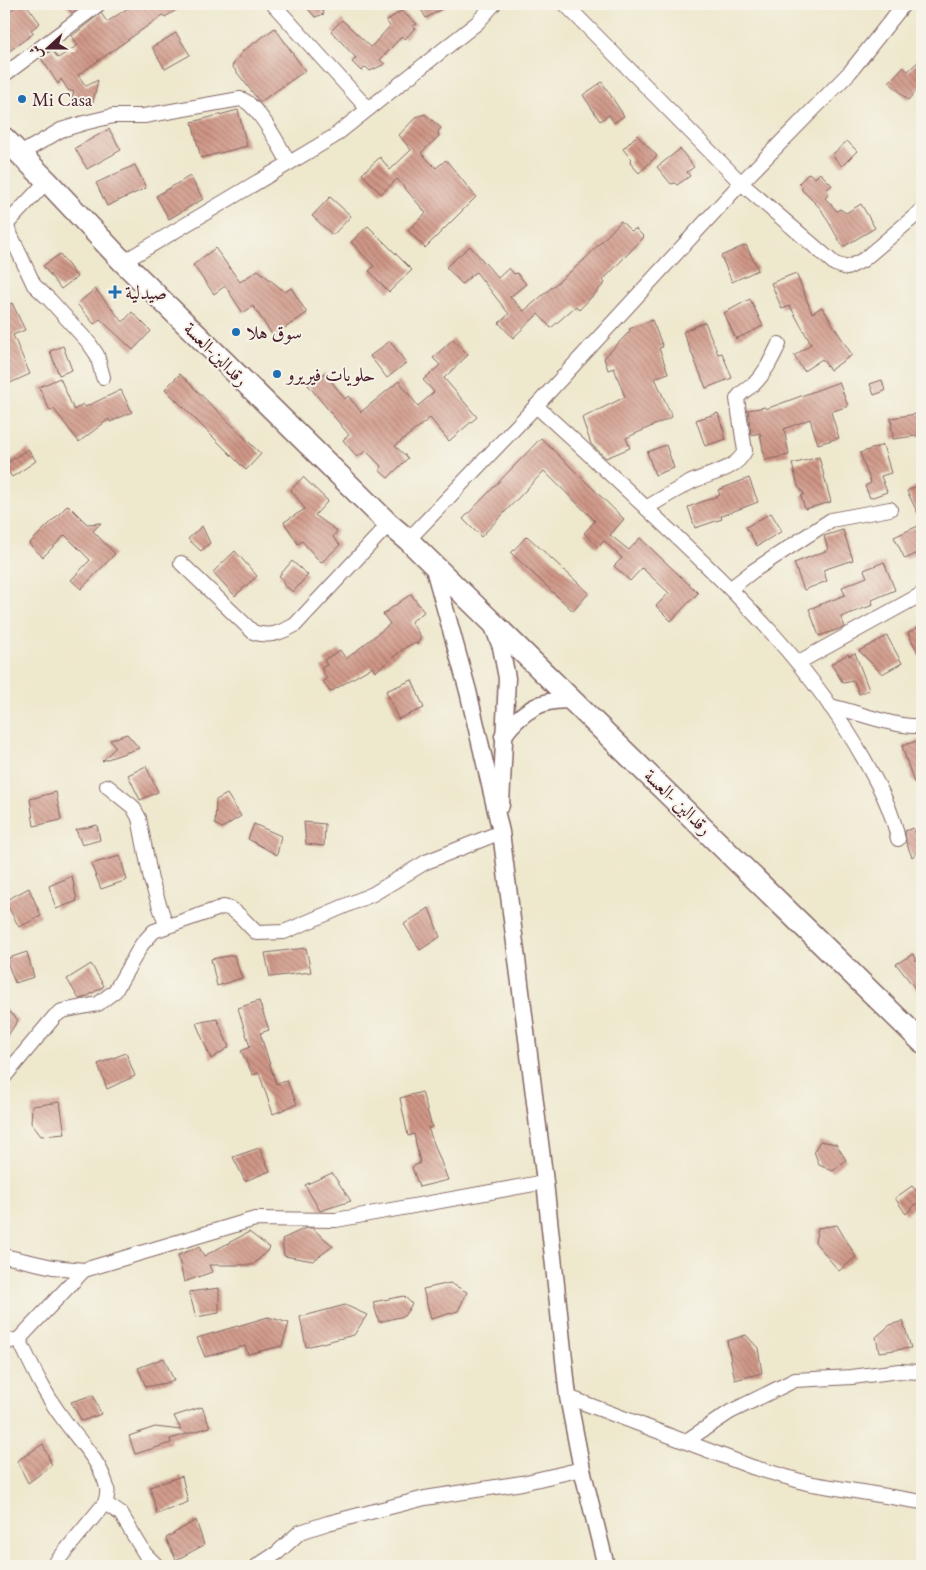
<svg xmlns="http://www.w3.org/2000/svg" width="926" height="1570" font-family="'EB Garamond',Amiri,serif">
  <defs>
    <pattern id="building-back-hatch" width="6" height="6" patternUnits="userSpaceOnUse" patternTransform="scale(1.25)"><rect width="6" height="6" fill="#cf9686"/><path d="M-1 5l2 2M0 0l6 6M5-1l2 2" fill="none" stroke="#aa7a6e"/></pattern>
  </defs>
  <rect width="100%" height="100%" fill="#f7f3e8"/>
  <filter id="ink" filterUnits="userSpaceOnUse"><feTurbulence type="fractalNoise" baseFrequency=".02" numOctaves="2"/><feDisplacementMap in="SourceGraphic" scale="10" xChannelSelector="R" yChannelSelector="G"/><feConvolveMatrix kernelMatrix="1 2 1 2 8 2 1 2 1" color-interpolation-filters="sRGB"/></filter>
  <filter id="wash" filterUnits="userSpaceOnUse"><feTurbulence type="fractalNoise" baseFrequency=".0096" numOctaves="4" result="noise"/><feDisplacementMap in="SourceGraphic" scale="20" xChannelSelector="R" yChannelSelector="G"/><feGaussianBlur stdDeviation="1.12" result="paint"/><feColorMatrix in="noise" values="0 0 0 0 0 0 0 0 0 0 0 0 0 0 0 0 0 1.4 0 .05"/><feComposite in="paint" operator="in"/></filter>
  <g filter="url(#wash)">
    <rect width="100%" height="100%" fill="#eee8cd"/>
    <g id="blocks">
      <g fill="url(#building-back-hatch)">
        <path d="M19 4H26L40 23 31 30 34 33 4 55V15Z"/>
        <path d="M65 4H85L72 13Z"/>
        <path d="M134 4H186L165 17 163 15 78 75 86 86 98 80 92 106 71 101 74 92 68 90 61 79 58 84 41 58 52 50 58 58 78 45 72 36 101 13 107 22Z"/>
        <path d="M304 4H320L324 14 315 17Z"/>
        <path d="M418 4H451L426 18Z"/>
        <path d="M401 11 417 24 413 26 415 28 405 39 402 36 380 60 385 64 370 71 366 67 361 71 352 62 356 58 331 31 342 20 371 47 390 26 386 21Z"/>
        <path d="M275 28 305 71 260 102 232 66 243 51Z"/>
        <path d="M176 33 190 55 165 69 152 47Z"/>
        <path d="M922 58V85L908 100 889 82 903 67 908 71Z"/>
        <path d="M602 82 624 116 614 123 609 115 600 121 583 95Z"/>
        <path d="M238 110 247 146 201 158 192 122Z"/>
        <path d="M425 114 441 128 438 132 439 136 421 153 436 168 446 160 476 197 425 248 408 230 426 213 397 179 381 194 362 174 380 157 390 170 411 150 399 135 416 117Z"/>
        <path d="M109 129 121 150 87 169 75 148Z"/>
        <path d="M637 135 657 156 639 173 630 163 631 159 623 149Z"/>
        <path d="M847 141 857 151 842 166 832 155Z"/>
        <path d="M680 149 694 167 687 172 690 176 677 185 675 183 671 184 657 167Z"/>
        <path d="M135 165 146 188 107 206 96 183Z"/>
        <path d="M809 173 815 178 820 173 832 185 826 190 829 194 825 198 837 211 840 209 846 213 861 204 875 228 843 247 821 209 801 189 803 187 799 183Z"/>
        <path d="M190 176 203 199 169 219 156 196Z"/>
        <path d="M330 197 351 216 333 235 312 216Z"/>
        <path d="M621 221 631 231 636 229 644 237 603 280 605 283 579 310 576 306 551 328 538 314 513 338 499 323 509 314 476 272 462 284 446 267 470 246 498 278 509 268 514 274 517 273 526 284 510 297 524 311 584 260Z"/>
        <path d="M368 226 412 270 389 292 369 271 374 266 351 242Z"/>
        <path d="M746 245 758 270 732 282 721 256Z"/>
        <path d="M215 248 240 282 258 270 285 292 291 288 307 313 273 336 253 306 243 313 225 286 214 294 193 265Z"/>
        <path d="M60 254 77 277 61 289 43 266Z"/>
        <path d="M796 273 812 313 822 307 852 355 830 370 822 359 804 371 794 356 811 344 790 306 782 309 771 283Z"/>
        <path d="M95 289 123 322 132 312 151 331 133 350 100 319 94 324 77 304Z"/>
        <path d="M750 299 763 326 736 339 724 313Z"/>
        <path d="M12 303 25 330 13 335 30 374 8 384 4 374V307Z"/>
        <path d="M652 320 663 347 659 348 668 373 655 378 672 417 626 438 630 448 606 458 591 444 582 418 625 397 614 368 608 370 604 358 630 331 629 329Z"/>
        <path d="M705 322 718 354 722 353 732 378 706 388 683 332Z"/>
        <path d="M453 339 468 355 444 378 477 417 449 441 430 418 395 446 408 458 388 478 379 470 382 467 366 451 357 457 343 440 349 435 308 385 325 373 345 399 348 396 361 412 399 381 418 406 434 392 423 380 440 365 433 358Z"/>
        <path d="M390 341 406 363 387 378 370 356Z"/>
        <path d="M63 346 72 370 59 375 50 351Z"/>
        <path d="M180 374 261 454 246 470 165 389Z"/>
        <path d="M60 378 74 410 83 404 85 407 121 390 132 412 110 422 109 419 79 442 54 409 50 411 39 387Z"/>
        <path d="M882 380 885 391 874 395 870 384Z"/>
        <path d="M839 382 848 406 831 412 839 438 818 444 810 419 784 429 789 455 765 460 760 433 751 435 748 410 765 407 766 409Z"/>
        <path d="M718 413 726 439 705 446 696 420Z"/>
        <path d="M922 413V435L893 439 891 418Z"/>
        <path d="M541 438 624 519 610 535 629 550 640 538 698 593 671 621 656 606 669 593 642 568 630 581 614 566 622 558 604 541 598 547 584 533 595 521 544 471 481 537 463 519Z"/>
        <path d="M666 445 674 468 655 475 647 452Z"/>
        <path d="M883 445 891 473 881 476 887 492 870 498 865 486 871 483 860 453Z"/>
        <path d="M28 449 36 461 12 477 4 465Z"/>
        <path d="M819 457 831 502 805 509 801 496 804 494 798 486 792 464Z"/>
        <path d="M303 477 328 501 315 515 337 531 333 537 340 545 321 563 302 541 298 544 284 522 305 509 291 490Z"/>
        <path d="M749 478 758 502 721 516 722 519 695 528 688 507 720 495 718 490Z"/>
        <path d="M922 483V522L907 491Z"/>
        <path d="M68 505 87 524 101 523 93 531 115 554 81 589 71 580 90 560 65 535 43 557 29 544Z"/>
        <path d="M771 513 782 531 757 546 746 527Z"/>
        <path d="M202 526 210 543 201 551 188 539Z"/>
        <path d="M918 526 922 535V551L905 559 894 537Z"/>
        <path d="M843 530 853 560 823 570 827 581 804 590 794 563 828 550 824 536Z"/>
        <path d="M527 536 589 593 573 611 511 553Z"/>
        <path d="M235 551 257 576 235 596 213 572Z"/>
        <path d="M292 561 308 575 293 592 283 584V579L279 576Z"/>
        <path d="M884 562 895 590 872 600 873 605 841 617 845 627 819 636 809 609 845 595 842 587 867 577 864 570Z"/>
        <path d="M411 594 424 612 411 622 421 637 417 644 414 643 406 647 375 672 372 667 330 692 323 681 327 679 321 668 327 665 324 660 340 650 346 659 390 624 383 614Z"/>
        <path d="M922 625V661L908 633Z"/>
        <path d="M887 636 902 663 882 674 859 651Z"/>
        <path d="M855 653 869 690 859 694 854 681 843 683 831 664 848 654 849 656Z"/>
        <path d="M412 680 424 708 398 719 386 691Z"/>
        <path d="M127 734 139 748 102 761 116 747 110 740Z"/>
        <path d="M922 739V780L914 783 902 746Z"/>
        <path d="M146 766 158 792 140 800 128 775Z"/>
        <path d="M56 792 61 820 34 826 30 799Z"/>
        <path d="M227 794 241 816 222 828 215 824 216 800Z"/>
        <path d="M304 822 325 824 324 846 306 844Z"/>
        <path d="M254 824 281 836 277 855 248 839Z"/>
        <path d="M97 825 100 840 82 845 76 830Z"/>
        <path d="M913 828 917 836 922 834V849L912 857 906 842 905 831Z"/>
        <path d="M120 856 127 880 101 889 91 864Z"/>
        <path d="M72 876 77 901 56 909 49 886Z"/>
        <path d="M29 888 41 916 19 927 5 901Z"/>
        <path d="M429 908 440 937 420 950 404 924Z"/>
        <path d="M306 948 311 972 270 977 265 953Z"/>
        <path d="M27 952 34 977 15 983 6 959Z"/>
        <path d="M913 954 916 961 922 955V997L896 964Z"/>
        <path d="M234 955 242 978 217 986 211 959Z"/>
        <path d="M91 964 104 986 86 997 79 999 67 979Z"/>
        <path d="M259 1001 269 1030 260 1033 276 1084 287 1081 297 1104 273 1114 259 1073 253 1075 241 1051 250 1047 238 1008Z"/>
        <path d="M4 1007 18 1020 4 1042Z"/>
        <path d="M217 1019 229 1047 211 1059 196 1023Z"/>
        <path d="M126 1053 135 1076 107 1089 98 1064Z"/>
        <path d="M422 1092 432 1127 428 1128 448 1180 419 1187 412 1167 420 1163 414 1134 408 1136 400 1098Z"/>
        <path d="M60 1102 65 1134 41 1136 31 1123 32 1106Z"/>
        <path d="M820 1141 836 1144 846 1160 833 1171 819 1165 814 1151Z"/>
        <path d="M259 1148 270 1171 245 1181 233 1157Z"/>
        <path d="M332 1173 351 1201 320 1211 305 1185Z"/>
        <path d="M912 1186 922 1198 906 1214 895 1198Z"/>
        <path d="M837 1225 856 1257 839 1271 815 1242 818 1228Z"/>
        <path d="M306 1228H312L333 1246 313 1261 284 1256 282 1239Z"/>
        <path d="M249 1232 270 1248 253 1265H209L212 1272 184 1282 178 1255 199 1247 204 1256Z"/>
        <path d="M450 1283 467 1292 458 1311 431 1319 423 1289Z"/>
        <path d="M219 1288V1313L196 1317 189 1292Z"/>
        <path d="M404 1296 412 1304 404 1316 379 1322 373 1302Z"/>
        <path d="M345 1305 367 1315 354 1335 306 1347 300 1317Z"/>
        <path d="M268 1317 289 1323 282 1346 248 1354 245 1346 205 1357 197 1338Z"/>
        <path d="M903 1321 911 1348 879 1352 876 1337 890 1325Z"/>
        <path d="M746 1335 758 1348 762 1373 735 1380 727 1341Z"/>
        <path d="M164 1358 174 1381 146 1387 138 1368Z"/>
        <path d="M93 1395 101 1414 82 1421 71 1402Z"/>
        <path d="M202 1407 210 1427 170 1439 171 1443 135 1454 129 1436 155 1427 181 1430 174 1416Z"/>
        <path d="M43 1444 52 1465 28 1483 17 1461Z"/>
        <path d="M182 1476 188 1502 157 1514 150 1487Z"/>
        <path d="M196 1520 204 1545 176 1560 166 1538Z"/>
      </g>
    </g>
  </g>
  <g filter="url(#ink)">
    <use href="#blocks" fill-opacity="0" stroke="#836564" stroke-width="1"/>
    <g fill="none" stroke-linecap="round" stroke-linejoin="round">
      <defs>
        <g id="minor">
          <path d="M273 4 368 109"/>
          <path d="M565 4 741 183 835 264 847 268 863 260 922 210"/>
          <path d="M4 75 99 4"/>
          <path d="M20 154 61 130 84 123 113 116H144L240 99C257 102 280 147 289 163"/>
          <path d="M6 225 34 285 50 300 89 343 97 355 103 377"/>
          <path d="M4 227 47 181"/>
          <path d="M123 262 333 137 477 23 494 4"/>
          <path d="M536 406C580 445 622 485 664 525 740 596 813 668 864 759 879 786 892 809 898 839"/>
          <path d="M646 508C661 499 676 490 691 482 709 473 735 471 745 451L737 399C741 391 749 389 755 383 766 372 772 358 779 344"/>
          <path d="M408 540 536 406 741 183 850 72 904 4"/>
          <path d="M181 563 253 632C269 638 280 633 295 625L389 524"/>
          <path d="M731 588 753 571 831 520 890 509"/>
          <path d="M799 662 922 594"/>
          <path d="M830 706C858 712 895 728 922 726"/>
          <path d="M107 786 133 807 139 818 151 880 166 925"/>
          <path d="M4 1077 55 1016 62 1011 98 1004 115 991 142 944 154 931 223 907C237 908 247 925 257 933L284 932 373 894 426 862 501 832"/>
          <path d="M4 1256 53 1267 84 1270 255 1219 336 1220 545 1182"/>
          <path d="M19 1339C32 1367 45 1395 64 1420 78 1440 99 1460 106 1484 109 1491 107 1497 105 1503L53 1566"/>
          <path d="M4 1343 19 1339 84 1270"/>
          <path d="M568 1397 752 1467 807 1483 922 1502"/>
          <path d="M686 1441 730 1412 795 1380 852 1377 899 1371 922 1372"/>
          <path d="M105 1503 121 1514 145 1554 157 1566"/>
          <path d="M257 1566 277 1553 300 1532 328 1523 425 1498 522 1483 582 1469"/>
        </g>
        <g id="tertiary">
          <path d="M433 565 468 691 501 832 545 1182 568 1397 582 1469 606 1566"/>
          <path d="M492 624 501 647 507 678 501 805"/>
          <path d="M503 736C521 711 543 697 574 701"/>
        </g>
        <path id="primary" d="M4 138 47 181 123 262 389 524 408 540 922 1042"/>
      </defs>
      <use href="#minor" stroke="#836564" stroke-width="16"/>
      <use href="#tertiary" stroke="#836564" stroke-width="19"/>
      <use href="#primary" stroke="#836564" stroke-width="24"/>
      <use href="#minor" stroke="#fff" stroke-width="14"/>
      <use href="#tertiary" stroke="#fff" stroke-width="16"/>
      <use href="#primary" stroke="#fff" stroke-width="21"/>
    </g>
  </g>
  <g fill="#1f6fb2" stroke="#f7f3e8" stroke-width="2">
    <circle cx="22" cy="99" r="5"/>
    <path d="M112.5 284.5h5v5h5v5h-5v5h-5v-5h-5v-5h5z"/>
    <circle cx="236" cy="332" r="5"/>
    <circle cx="277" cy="374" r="5"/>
  </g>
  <g text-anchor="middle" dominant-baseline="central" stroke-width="4" stroke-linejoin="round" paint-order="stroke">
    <g font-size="19" fill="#4a1f2b" stroke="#f7f3e8" text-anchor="start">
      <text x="32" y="99">Mi Casa</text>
      <text x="125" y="292">صيدلية</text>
      <text x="246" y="332">سوق هلا</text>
      <text x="287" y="374">حلويات فيريرو</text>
    </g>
    <g font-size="19" fill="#4a1f2b" stroke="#f7f3e8">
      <text transform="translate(216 354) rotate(45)">رقدالين-العسة</text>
      <text transform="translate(678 802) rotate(44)">رقدالين -العسة</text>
    </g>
  </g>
  <rect width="926" height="1570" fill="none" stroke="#f7f3e8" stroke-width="20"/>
  <g transform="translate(48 48) rotate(249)" stroke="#f7f3e8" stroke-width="4" paint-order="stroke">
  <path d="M0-4L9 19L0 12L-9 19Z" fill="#4a1f2b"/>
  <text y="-8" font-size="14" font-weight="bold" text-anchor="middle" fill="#4a1f2b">ش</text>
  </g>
</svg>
